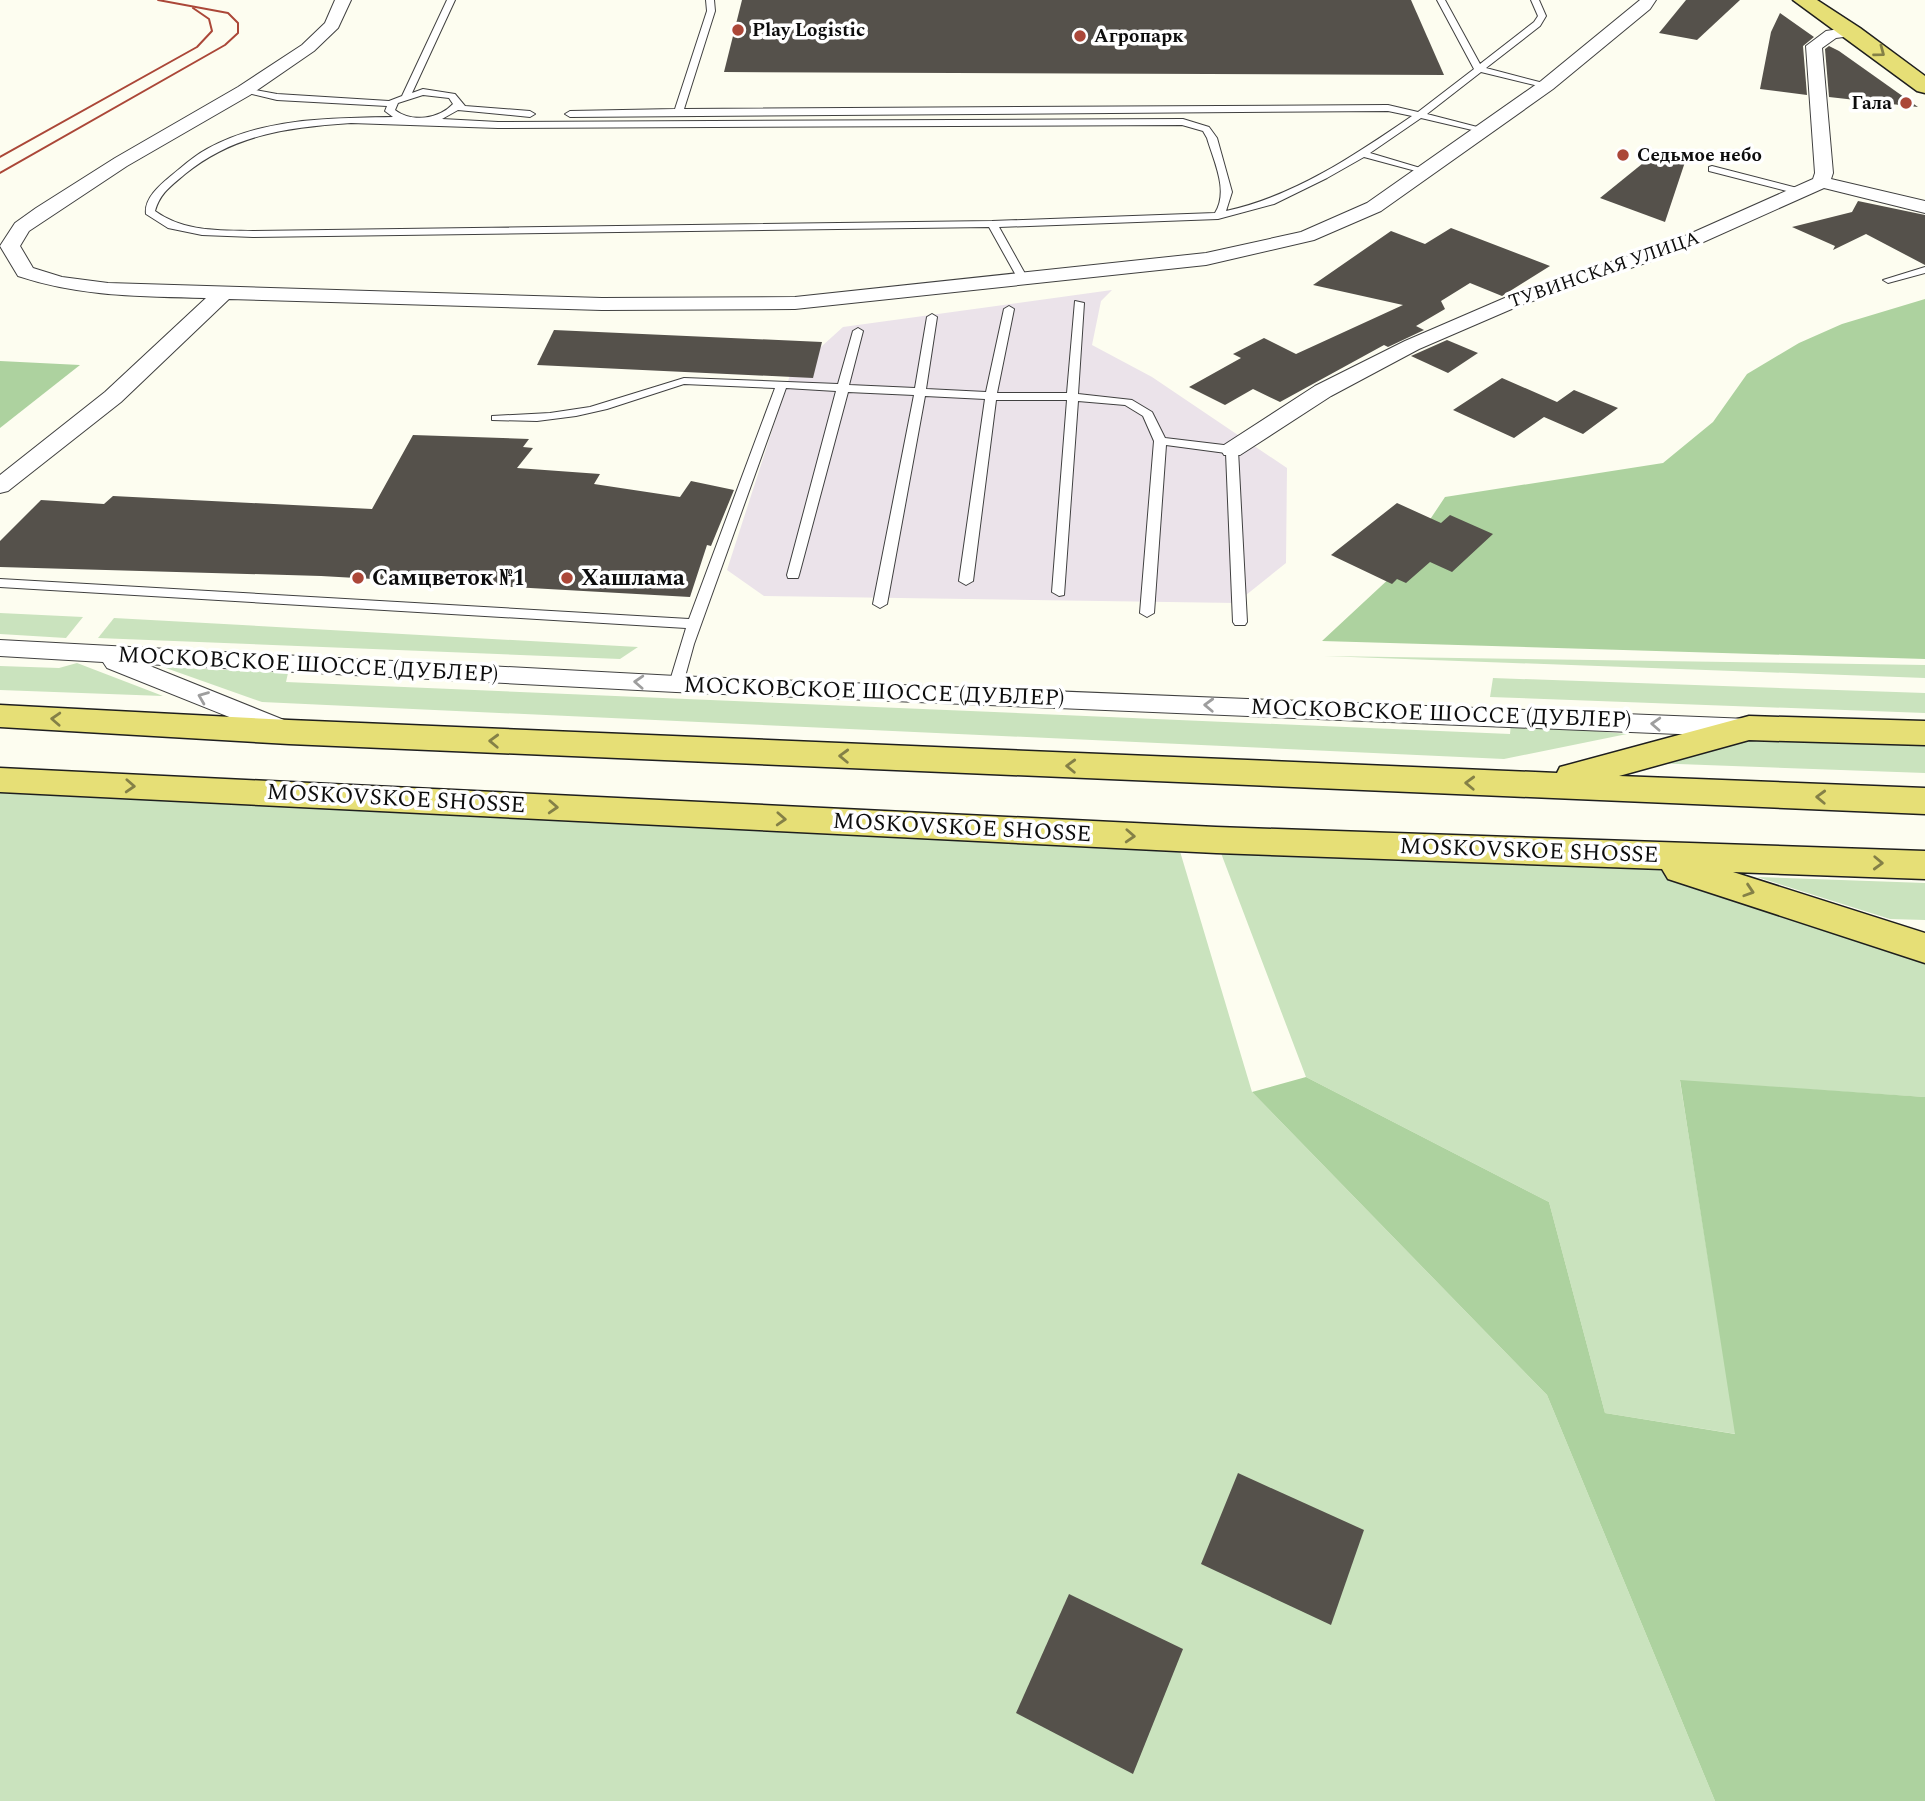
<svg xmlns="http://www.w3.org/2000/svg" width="1925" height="1801" font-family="Spectral,serif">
  <rect width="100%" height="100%" fill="#fdfdf0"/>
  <path fill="#ebe3ea" d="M1112 290 1101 301 1092 345 1152 377 1287 468 1286 563 1236 603 764 596 727 570 790 375 843 327Z"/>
  <g fill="#cae3be">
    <path d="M0 613 83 617 66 638 0 634Z"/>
    <path d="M114 618 638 647 620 659 98 638Z"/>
    <path d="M1324 656 1925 665V678Z"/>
    <path d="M77 663 163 696 0 690V666L59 668Z"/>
    <path d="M163 667 288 673 286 682 1510 734 1511 723 1627 734 1504 759 262 702Z"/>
    <path d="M1493 678 1925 693V713L1490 697Z"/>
    <path d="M1718 736 1925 745V773L1624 762Z"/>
    <path d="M0 779 1176 838 1252 1092 1547 1395 1715 1801H0Z"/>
    <path d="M1216 840 1638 854 1925 948V1097L1680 1081 1736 1434 1605 1413 1549 1202 1306 1077Z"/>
    <path d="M1757 877 1925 883V920L1890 919Z"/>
  </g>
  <g fill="#add29f">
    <path d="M1925 299V659L1322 641 1393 575 1445 497 1663 463 1713 422 1747 374 1799 343 1842 324Z"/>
    <path d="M0 361 80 365 0 428Z"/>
    <path d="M1306 1077 1549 1202 1605 1413 1735 1434 1680 1080 1925 1097V1801H1715L1547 1395 1252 1092Z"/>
  </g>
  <g fill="#55514b">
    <path d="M742 0H1411L1444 75 724 72Z"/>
    <path d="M1686 0H1740L1697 40 1659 33Z"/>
    <path d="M1780 13 1814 37 1803 46 1807 95 1760 89 1771 32Z"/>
    <path d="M1829 46 1839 51 1918 107 1829 97 1825 49Z"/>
    <path d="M1658 151 1687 156 1665 222 1600 198Z"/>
    <path d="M1858 201 1925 215V265L1866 234 1833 250 1835 246 1792 227 1852 212Z"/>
    <path d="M1451 228 1550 266 1502 296 1470 283 1441 301 1445 309 1416 326 1424 330 1388 347 1384 345 1280 402 1253 389 1225 405 1189 387 1241 358 1233 354 1264 338 1296 354 1403 305 1313 285 1391 231 1425 244Z"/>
    <path d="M554 330 822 342 813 378 537 365Z"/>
    <path d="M1447 340 1478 353 1448 373 1411 356Z"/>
    <path d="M1502 378 1557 402 1574 390 1618 408 1583 434 1544 417 1514 438 1453 410Z"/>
    <path d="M413 435 529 439 523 447 533 448 517 468 600 474 594 484 680 497 691 481 734 490 711 546 707 545 690 597 321 576 0 567V541L41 500 104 504 113 496 372 509Z"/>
    <path d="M1397 503 1441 523 1450 515 1493 534 1452 572 1430 562 1406 583 1397 579 1392 584 1331 555Z"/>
    <path d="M1238 1473 1364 1530 1331 1625 1201 1564Z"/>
    <path d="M1069 1594 1183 1649 1133 1774 1016 1713Z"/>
  </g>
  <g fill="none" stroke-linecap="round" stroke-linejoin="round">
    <defs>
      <g id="service">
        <path d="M447 0H455L412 93 423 89 455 94 465 106 530 111 535 114 530 117 458 110 442 119 498 122 1183 119 1209 127 1217 138 1232 192 1226 211C1295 196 1355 155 1412 116L1388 111 570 117 565 114 570 111 675 109 707 11 706 0H714L715 11 684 109 1388 105 1418 112 1474 69 1437 0H1445L1480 64 1534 22 1538 16 1531 0H1539L1546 16 1540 26 1486 68 1551 85 1547 88 1481 72 1427 114 1485 129V133L1421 118 1370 153 1427 170V174L1364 157 1327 178 1274 204 1218 219 999 227 1028 279 1023 282 1018 279 989 227 253 237 202 235 168 228 146 214C144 198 160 185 172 175 183 166 194 156 207 149 262 118 330 118 393 117L385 111 387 106 277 100 240 91 244 88 277 94 389 101 402 96ZM423 95 449 98 453 104C439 119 412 123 395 110L398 103ZM351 123 498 128 1182 125 1203 131 1207 138C1214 162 1229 191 1215 213L992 221 253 231C218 230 184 232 155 211 160 193 171 186 185 174 234 134 290 127 351 123Z"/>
        <path d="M1712 166 1805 190 1807 192 1802 195 1709 171V167Z"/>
        <path d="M1925 267V273L1888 283 1883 280Z"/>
        <path d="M1075 301 1084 303 1078 394 1132 400 1152 412 1165 438 1232 446 1238 450 1247 622 1245 625H1235L1233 622 1226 453 1166 445 1154 613 1147 617 1140 613 1154 441 1143 416 1125 405 1078 401 1064 595 1059 596 1052 592 1067 400H996L973 581 966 585 959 581 985 399 925 396 887 604 880 608 873 604 914 395 848 392 799 575 798 578H788L787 575 836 391 786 388 694 644 683 684 676 688 669 684 686 628 0 587V579L689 619 775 388 684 384 607 409 576 416 537 421 492 420V416L550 413 590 407 684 378 838 384 853 331 858 328 863 331 849 385 915 388 927 317 932 314 937 317 926 389 986 392 1004 309 1009 306 1014 309 997 393H1067Z"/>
      </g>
      <g id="minor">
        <path d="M335 0H351L338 28 314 51 250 95 127 166 29 231 20 246 33 268 62 277 108 283 602 298 795 297 1206 253 1301 232 1367 203 1541 81 1640 0H1656L1650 9 1553 89 1381 211 1314 240 1206 265 795 309 602 310 229 299 121 402 8 491 0 493V475L105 392 206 298C139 296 82 297 18 276L0 246 15 223 36 208 115 158 238 87 302 45 325 23Z"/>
        <path d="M1853 27 1859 29 1861 32 1859 35 1836 38 1822 48 1833 173 1831 179 1925 201V213L1824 188 1690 248 1521 305 1419 349 1331 396 1240 455H1224L1221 450 1224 445 1315 386 1405 341 1507 297 1676 240 1813 179 1815 173 1806 46 1826 31Z"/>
        <path d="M0 640 676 676 1749 719 1759 722 1762 728 1759 734 1749 737 676 692 145 664 299 726 303 732 299 738 289 741 107 668 103 662 0 656Z"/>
      </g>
      <g id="primary">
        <path d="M1793 0H1817L1860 28 1925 76V93L1917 91Z"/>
        <path d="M0 705 289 720 1557 773 1560 767 1749 716 1925 721V745L1749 740 1619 776 1925 788V814L289 744 0 727Z"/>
        <path d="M0 768 1216 827 1925 851V879L1733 872 1925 933V963L1668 879 1662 869 1216 853 0 792Z"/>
      </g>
    </defs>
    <use href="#service" stroke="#404040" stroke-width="2"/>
    <use href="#minor" stroke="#404040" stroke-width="2"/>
    <use href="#primary" stroke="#1e1e1e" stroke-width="3"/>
    <use href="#service" fill="#fff" fill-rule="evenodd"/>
    <use href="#minor" fill="#fff" fill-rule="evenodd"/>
    <use href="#primary" fill="#e6df76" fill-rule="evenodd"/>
    <g stroke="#ab4738" stroke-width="2">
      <path d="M0 157 197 47 212 31 209 19 193 8"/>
      <path d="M0 173 225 45 238 33V23L228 13 158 0"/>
    </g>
  </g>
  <defs><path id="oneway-chevron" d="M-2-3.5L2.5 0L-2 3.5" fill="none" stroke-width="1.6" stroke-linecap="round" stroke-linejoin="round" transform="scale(1.75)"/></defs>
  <g stroke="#848047">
    <use href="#oneway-chevron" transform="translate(1880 52) rotate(37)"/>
    <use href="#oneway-chevron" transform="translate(56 719) rotate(-177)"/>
    <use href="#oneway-chevron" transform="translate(494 741) rotate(-178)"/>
    <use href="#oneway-chevron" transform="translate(844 756) rotate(-178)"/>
    <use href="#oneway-chevron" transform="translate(1071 766) rotate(-178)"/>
    <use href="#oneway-chevron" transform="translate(1470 783) rotate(-178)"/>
    <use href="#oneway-chevron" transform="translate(130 786) rotate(3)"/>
    <use href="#oneway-chevron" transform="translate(1821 797) rotate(-178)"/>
    <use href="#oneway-chevron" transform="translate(553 807) rotate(3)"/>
    <use href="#oneway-chevron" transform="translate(781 819) rotate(3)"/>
    <use href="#oneway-chevron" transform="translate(1130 836) rotate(3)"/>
    <use href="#oneway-chevron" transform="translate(1878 863) rotate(2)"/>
    <use href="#oneway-chevron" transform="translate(1749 891) rotate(18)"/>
  </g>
  <g stroke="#9e9e9e">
    <use href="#oneway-chevron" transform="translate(639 682) rotate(-177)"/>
    <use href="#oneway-chevron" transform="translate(203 697) rotate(-158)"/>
    <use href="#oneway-chevron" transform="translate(1209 705) rotate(-178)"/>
    <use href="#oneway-chevron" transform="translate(1656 724) rotate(-177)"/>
  </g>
  <g fill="#ab4738" stroke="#fff" stroke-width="2.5">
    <circle cx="738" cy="30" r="7"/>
    <circle cx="1080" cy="36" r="7"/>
    <circle cx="1906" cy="103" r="7"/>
    <circle cx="1623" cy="155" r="7"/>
    <circle cx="358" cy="578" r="7"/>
    <circle cx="567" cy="578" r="7"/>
  </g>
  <g text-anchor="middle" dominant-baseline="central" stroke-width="7" stroke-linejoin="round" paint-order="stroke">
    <g font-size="19" font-weight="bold" fill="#0d0d0d" stroke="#fff" text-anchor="start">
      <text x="752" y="30">Play Logistic</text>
      <text x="1094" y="36">Агропарк</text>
      <text x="1892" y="103" text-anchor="end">Гала</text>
      <text x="1637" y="155">Седьмое небо</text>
    </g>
    <g font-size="19" fill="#0d0d0d" stroke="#fff">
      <text transform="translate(1604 270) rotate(-19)">ТУВИНСКАЯ УЛИЦА</text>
    </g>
    <g font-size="23" font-weight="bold" fill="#0d0d0d" stroke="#fff" text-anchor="start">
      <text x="372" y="578">Самцветок №1</text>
      <text x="581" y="578">Хашлама</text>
    </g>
    <g font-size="23" fill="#0d0d0d" stroke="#fff">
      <text transform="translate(308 665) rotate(3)">МОСКОВСКОЕ ШОССЕ (ДУБЛЕР)</text>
      <text transform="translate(874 692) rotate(2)">МОСКОВСКОЕ ШОССЕ (ДУБЛЕР)</text>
      <text transform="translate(1441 714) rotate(2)">МОСКОВСКОЕ ШОССЕ (ДУБЛЕР)</text>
      <text transform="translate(396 799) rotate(3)">MOSKOVSKOE SHOSSE</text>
      <text transform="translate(962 828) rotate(3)">MOSKOVSKOE SHOSSE</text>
      <text transform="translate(1529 851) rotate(2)">MOSKOVSKOE SHOSSE</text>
    </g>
  </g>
</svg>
